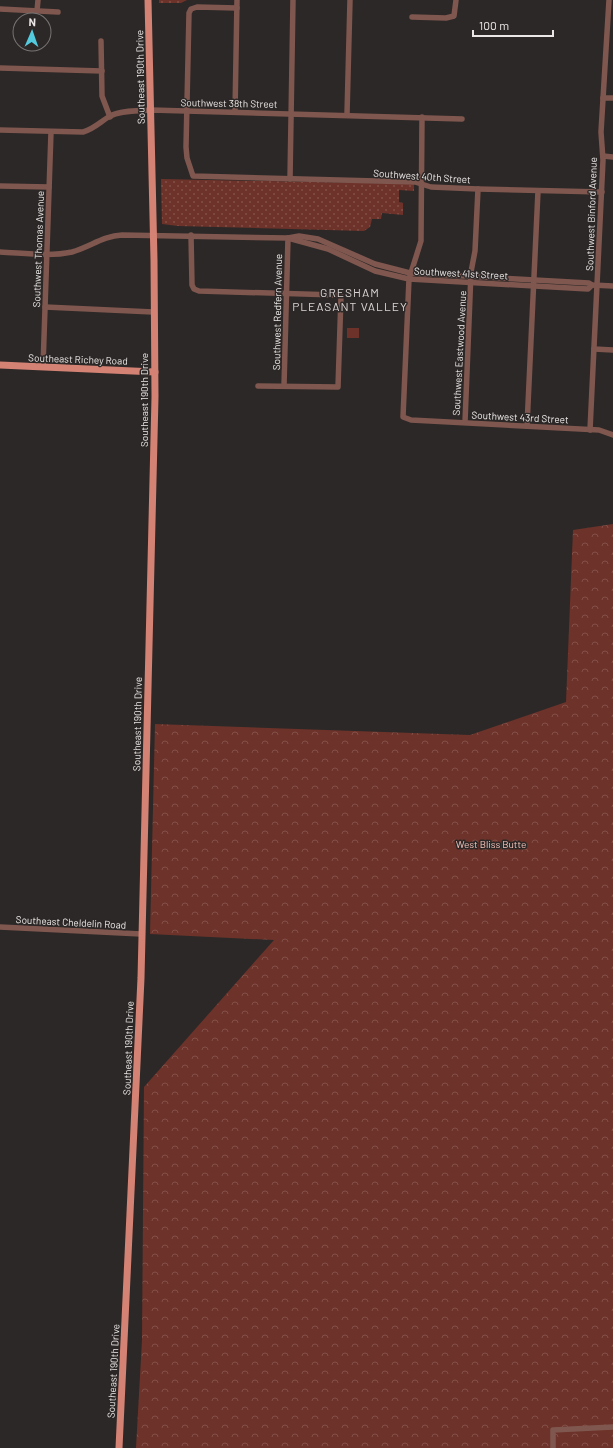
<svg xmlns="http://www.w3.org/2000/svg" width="613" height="1448" font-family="Barlow,sans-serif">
  <defs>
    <pattern id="grass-dots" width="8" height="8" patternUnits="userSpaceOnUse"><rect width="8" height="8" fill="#6d3229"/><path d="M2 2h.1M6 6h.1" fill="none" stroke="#825048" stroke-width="1.8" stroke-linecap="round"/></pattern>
    <pattern id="forest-crowns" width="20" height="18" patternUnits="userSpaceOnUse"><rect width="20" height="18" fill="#6d3229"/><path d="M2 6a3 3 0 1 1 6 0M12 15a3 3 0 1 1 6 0" fill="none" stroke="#825048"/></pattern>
  </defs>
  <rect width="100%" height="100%" fill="#2c2827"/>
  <g fill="url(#grass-dots)">
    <path d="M159 0H187L181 3H159Z"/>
    <path d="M161 179 414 184V191L399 190V202L403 203V215L382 213 381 219H372L370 227 364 231 178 226 162 224Z"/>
  </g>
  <path fill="url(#forest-crowns)" d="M613 524V1448H136L142 1340 144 1087 274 940 150 934 155 724 470 735 566 702 573 530Z"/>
  <rect fill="#6d3229" x="347" y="328" width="12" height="10"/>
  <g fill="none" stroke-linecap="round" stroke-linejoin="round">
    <g stroke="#7f574f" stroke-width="5.5">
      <path d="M237 8 197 7 191 9 189 13 186 147 187 158 193 176 415 182 431 187 478 189 602 192"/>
      <path d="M0 9 58 12"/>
      <path d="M37 11 38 0"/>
      <path d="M412 17 446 18 454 16 456 0"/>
      <path d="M101 41 102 96 110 117"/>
      <path d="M0 68 102 71"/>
      <path d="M603 98H613"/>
      <path d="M235 112 237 0"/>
      <path d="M347 114 350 0"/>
      <path d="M422 117 421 241 409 279 403 417 411 420 599 430 613 435"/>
      <path d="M0 130 83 132C94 129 100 122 110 116 122 110 138 111 151 110L462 119"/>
      <path d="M603 156 613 157"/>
      <path d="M290 179 293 0"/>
      <path d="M0 186 49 187"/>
      <path d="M191 235 192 285 194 289 199 291 336 295 341 296 338 387 258 386"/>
      <path d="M288 238 328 249 375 271 409 279 588 289 592 285"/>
      <path d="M0 252C23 253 49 257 72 252 90 247 103 236 122 235L288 238 299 236 318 239 375 264 410 273 589 283 592 285 613 286"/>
      <path d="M45 307 153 312"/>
      <path d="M594 349 613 350"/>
      <path d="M43 367 51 132"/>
      <path d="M284 386 288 238"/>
      <path d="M465 422 471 272 475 251 478 189"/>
      <path d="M527 426 538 191"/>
      <path d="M590 430 603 160 601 132 609 0"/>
      <path d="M0 927 141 934"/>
      <path d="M553 1448V1430L613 1427"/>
    </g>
    <g stroke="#d48274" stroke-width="7">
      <path d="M0 365 155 372"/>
      <path d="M119 1448 141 978 155 397 154 260 148 0"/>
    </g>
  </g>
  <g text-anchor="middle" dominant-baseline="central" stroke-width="3" stroke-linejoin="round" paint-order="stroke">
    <g font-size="10" fill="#eae7e6" stroke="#2c2827">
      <text transform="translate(140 77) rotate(-91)">Southeast 190th Drive</text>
      <text transform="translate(229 103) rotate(1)">Southwest 38th Street</text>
      <text transform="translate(422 176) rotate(4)">Southwest 40th Street</text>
      <text transform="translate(591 214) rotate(-88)">Southwest Binford Avenue</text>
      <text transform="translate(38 249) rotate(-88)">Southwest Thomas Avenue</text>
      <text transform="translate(461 273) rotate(3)">Southwest 41st Street</text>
      <text transform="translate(277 312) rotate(-89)">Southwest Redfern Avenue</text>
      <text transform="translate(459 353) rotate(-87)">Southwest Eastwood Avenue</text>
      <text transform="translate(78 359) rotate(2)">Southeast Richey Road</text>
      <text transform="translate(144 400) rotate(-90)">Southeast 190th Drive</text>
      <text transform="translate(520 417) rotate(3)">Southwest 43rd Street</text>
      <text transform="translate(137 724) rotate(-89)">Southeast 190th Drive</text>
      <text transform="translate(71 922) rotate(3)">Southeast Cheldelin Road</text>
      <text transform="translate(128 1048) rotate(-88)">Southeast 190th Drive</text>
      <text transform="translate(113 1371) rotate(-87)">Southeast 190th Drive</text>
    </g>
    <g font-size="10" fill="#f9c5bc" stroke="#2c2827">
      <text x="491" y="844">West Bliss Butte</text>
    </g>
    <g font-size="12" letter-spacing="1" fill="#dad4d3" stroke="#2c2827">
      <text x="350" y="292">GRESHAM<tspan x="350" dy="14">PLEASANT VALLEY</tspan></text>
    </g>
  </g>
  <g transform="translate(32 32) rotate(2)"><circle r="19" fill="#2c2827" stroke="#787473"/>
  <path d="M0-3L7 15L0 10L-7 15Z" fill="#54cade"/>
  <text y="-6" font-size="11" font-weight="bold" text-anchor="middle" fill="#eae7e6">N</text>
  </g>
  <path d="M473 30v6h80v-6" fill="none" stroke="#eae7e6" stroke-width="2"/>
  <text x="479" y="30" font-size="12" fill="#eae7e6" stroke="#2c2827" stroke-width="3" paint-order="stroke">100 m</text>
</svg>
